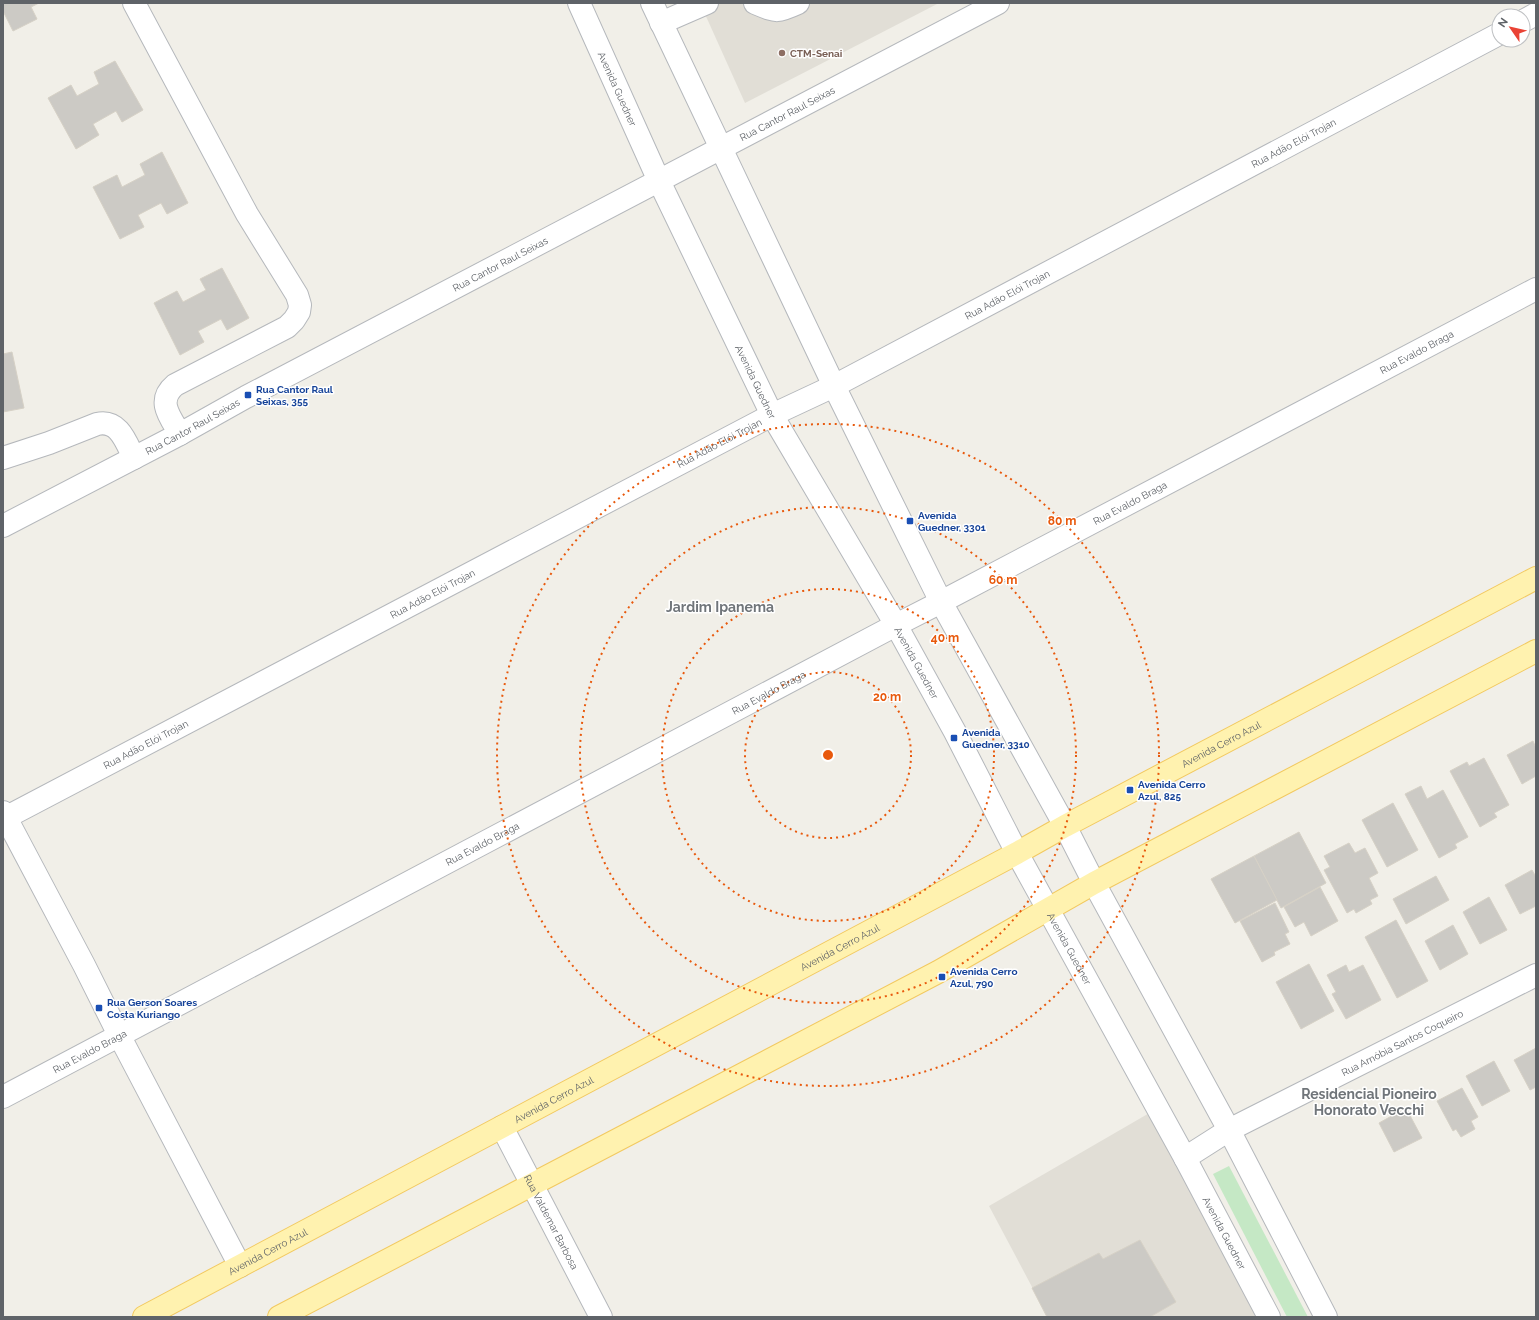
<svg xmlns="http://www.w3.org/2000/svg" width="1539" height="1320" font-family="Raleway,sans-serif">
  <rect width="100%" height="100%" fill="#f1efe8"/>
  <g fill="#e1ded6">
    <path d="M700 3H939L745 103Z"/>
    <path d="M1158 1108 1269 1317H1048L989 1206Z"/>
  </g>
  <path fill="#c5e8c5" d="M1229 1166 1308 1317H1287L1213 1174Z"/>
  <g fill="#cccac5" stroke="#d6d1c6">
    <path d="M3 3H39L31 7 37 19 13 31 3 11Z"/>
    <path d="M115 61 143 110 122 122 116 111 93 124 99 135 76 149 48 98 71 85 77 96 99 84 94 72Z"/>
    <path d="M162 152 188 203 167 214 161 203 138 215 144 227 120 239 93 187 117 175 122 187 145 175 140 164Z"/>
    <path d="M222 268 249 318 227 330 221 319 198 331 204 342 180 355 154 303 177 291 183 302 206 290 200 279Z"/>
    <path d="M12 352 24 408 3 412V354Z"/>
    <path d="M1533 741 1536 748V776L1522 784 1507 755Z"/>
    <path d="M1484 758 1509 805 1494 813 1497 817 1480 827 1450 771 1467 762 1469 766Z"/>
    <path d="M1421 786 1427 799 1443 790 1468 837 1455 844 1457 848 1439 858 1405 794Z"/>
    <path d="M1393 803 1418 850 1387 867 1362 820Z"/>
    <path d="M1299 832 1326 883 1281 908 1254 856Z"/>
    <path d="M1349 843 1355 853 1365 848 1378 873 1369 878 1378 896 1370 900 1372 904 1356 913 1354 909 1347 913 1324 870 1330 867 1324 856Z"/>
    <path d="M1254 856 1277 900 1235 923 1211 879Z"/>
    <path d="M1532 870 1536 877V906L1520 914 1505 885Z"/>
    <path d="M1436 876 1449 900 1406 924 1393 899Z"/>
    <path d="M1320 887 1338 921 1311 936 1304 922 1295 927 1284 907Z"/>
    <path d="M1489 897 1507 930 1480 944 1463 912Z"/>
    <path d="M1275 903 1289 932 1285 934 1290 944 1274 952 1275 955 1262 962 1240 921Z"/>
    <path d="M1396 920 1428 981 1397 998 1365 937Z"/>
    <path d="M1453 925 1468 954 1440 970 1425 941Z"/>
    <path d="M1309 964 1334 1011 1301 1029 1276 982Z"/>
    <path d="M1346 965 1349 972 1363 965 1381 1000 1346 1019 1332 994 1336 992 1327 975Z"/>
    <path d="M1536 1048V1087L1530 1090 1514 1060Z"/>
    <path d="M1494 1061 1510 1091 1482 1106 1466 1076Z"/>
    <path d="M1462 1088 1478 1117 1471 1121 1475 1129 1461 1137 1456 1129 1453 1131 1437 1101Z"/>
    <path d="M1406 1108 1422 1138 1394 1152 1379 1123Z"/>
    <path d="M1140 1240 1176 1302 1150 1317H1047L1032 1288 1099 1253 1103 1259Z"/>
  </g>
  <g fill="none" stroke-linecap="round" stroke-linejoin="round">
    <defs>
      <g id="minor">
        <path d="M134 3 247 214 297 295 300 305 299 312 294 320 287 327 175 385C156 401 170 417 180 434"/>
        <path id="s1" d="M579 3 659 181 772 415 896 625 955 732 1017 853 1185 1158 1269 1317"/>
        <path d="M652 3 834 386 941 602 1065 826 1094 883 1229 1130 1326 1317"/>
        <path d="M755 3C777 12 776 13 798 3"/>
        <path d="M1523 21 1536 14"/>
        <path d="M661 23 707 3"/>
        <path d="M3 458 49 443 97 424C119 419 126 442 134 458"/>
        <path id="s2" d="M3 526 180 434 246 397 998 3"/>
        <path d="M3 812 84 965 119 1035 240 1266"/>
        <path id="s3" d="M3 819 772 415 834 386 1499 34"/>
        <path id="s4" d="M3 1097 896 625 941 602 1536 289"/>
        <path id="s5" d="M502 1127 601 1317"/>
        <path id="s6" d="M1185 1158 1229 1130 1536 975"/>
      </g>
      <g id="major">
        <path id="s7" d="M144 1317 1017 853 1065 826 1536 578"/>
        <path d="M279 1317 938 972 1094 883 1536 651"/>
      </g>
    </defs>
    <use href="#minor" stroke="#b5b8bc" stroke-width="24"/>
    <use href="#major" stroke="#f2c960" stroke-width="24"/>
    <use href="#minor" stroke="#fff" stroke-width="22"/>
    <use href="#major" stroke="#fff2af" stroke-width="22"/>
  </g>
  <g fill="none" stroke="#e8590c" stroke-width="2" stroke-dasharray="2 4">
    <circle cx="828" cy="755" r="83"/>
    <circle cx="828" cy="755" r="166"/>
    <circle cx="828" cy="755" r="248"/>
    <circle cx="828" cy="755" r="331"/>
  </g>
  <circle fill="#8d6e63" stroke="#fff" stroke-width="1.5" cx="782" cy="53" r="4"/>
  <g fill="#1a4fb4" stroke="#fff" stroke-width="1.5">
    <rect x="244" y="391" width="8" height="8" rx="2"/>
    <rect x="906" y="517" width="8" height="8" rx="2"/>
    <rect x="950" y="734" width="8" height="8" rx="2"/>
    <rect x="1126" y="786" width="8" height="8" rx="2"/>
    <rect x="938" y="973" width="8" height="8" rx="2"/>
    <rect x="95" y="1004" width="8" height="8" rx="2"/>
  </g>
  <g text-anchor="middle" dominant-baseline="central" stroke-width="3" stroke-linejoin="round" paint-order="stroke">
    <g font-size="10" font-weight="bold" fill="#785e54" stroke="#fff" text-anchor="start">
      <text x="790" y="53">CTM-Senai</text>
    </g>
    <g font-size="10" fill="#5f6368" stroke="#fff">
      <text stroke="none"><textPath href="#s1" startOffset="94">Avenida Guedner</textPath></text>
      <text stroke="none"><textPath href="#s2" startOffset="886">Rua Cantor Raul Seixas</textPath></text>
      <text stroke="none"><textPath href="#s3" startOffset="1457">Rua Adão Elói Trojan</textPath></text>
      <text stroke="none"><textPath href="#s2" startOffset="562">Rua Cantor Raul Seixas</textPath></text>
      <text stroke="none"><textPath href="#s3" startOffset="1133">Rua Adão Elói Trojan</textPath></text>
      <text stroke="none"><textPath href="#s4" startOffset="1598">Rua Evaldo Braga</textPath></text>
      <text stroke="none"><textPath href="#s1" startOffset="418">Avenida Guedner</textPath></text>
      <text stroke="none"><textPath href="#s2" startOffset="214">Rua Cantor Raul Seixas</textPath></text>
      <text stroke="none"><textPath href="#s3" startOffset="809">Rua Adão Elói Trojan</textPath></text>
      <text stroke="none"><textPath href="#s4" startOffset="1274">Rua Evaldo Braga</textPath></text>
      <text stroke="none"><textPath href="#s3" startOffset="485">Rua Adão Elói Trojan</textPath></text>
      <text stroke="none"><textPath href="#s1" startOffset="742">Avenida Guedner</textPath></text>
      <text stroke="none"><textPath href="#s4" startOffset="866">Rua Evaldo Braga</textPath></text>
      <text stroke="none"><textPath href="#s3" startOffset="161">Rua Adão Elói Trojan</textPath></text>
      <text stroke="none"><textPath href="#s7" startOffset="1220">Avenida Cerro Azul</textPath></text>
      <text stroke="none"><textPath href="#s4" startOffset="542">Rua Evaldo Braga</textPath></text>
      <text stroke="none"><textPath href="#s7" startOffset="788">Avenida Cerro Azul</textPath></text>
      <text stroke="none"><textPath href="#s1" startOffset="1066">Avenida Guedner</textPath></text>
      <text stroke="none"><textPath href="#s6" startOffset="246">Rua Arnóbia Santos Coqueiro</textPath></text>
      <text stroke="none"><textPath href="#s4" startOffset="98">Rua Evaldo Braga</textPath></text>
      <text stroke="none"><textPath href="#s7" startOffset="464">Avenida Cerro Azul</textPath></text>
      <text stroke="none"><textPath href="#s5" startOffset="107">Rua Valdemar Barbosa</textPath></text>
      <text stroke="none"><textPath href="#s1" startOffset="1390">Avenida Guedner</textPath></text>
      <text stroke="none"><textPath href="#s7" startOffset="140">Avenida Cerro Azul</textPath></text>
    </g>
    <g font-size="10" font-weight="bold" fill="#164399" stroke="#fff" text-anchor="start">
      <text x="256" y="389">Rua Cantor Raul<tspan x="256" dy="12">Seixas, 355</tspan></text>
      <text x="918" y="515">Avenida<tspan x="918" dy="12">Guedner, 3301</tspan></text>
      <text x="962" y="732">Avenida<tspan x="962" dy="12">Guedner, 3310</tspan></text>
      <text x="1138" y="784">Avenida Cerro<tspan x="1138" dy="12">Azul, 825</tspan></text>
      <text x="950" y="971">Avenida Cerro<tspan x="950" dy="12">Azul, 790</tspan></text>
      <text x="107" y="1002">Rua Gerson Soares<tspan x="107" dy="12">Costa Kuriango</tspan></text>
    </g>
    <g font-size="14" font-weight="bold" fill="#70757a" stroke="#fff">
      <text x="720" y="607">Jardim Ipanema</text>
      <text x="1369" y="1094">Residencial Pioneiro<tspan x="1369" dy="16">Honorato Vecchi</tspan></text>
    </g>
  </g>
  <circle cx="828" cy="755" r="6" fill="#e8590c" stroke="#fff" stroke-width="2"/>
  <g font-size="12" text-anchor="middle" font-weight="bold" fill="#e8590c" stroke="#fff" stroke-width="3" stroke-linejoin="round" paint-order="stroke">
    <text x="1062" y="525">80 m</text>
    <text x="1003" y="584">60 m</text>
    <text x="945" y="642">40 m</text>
    <text x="887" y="701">20 m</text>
  </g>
  <rect width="1539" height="1320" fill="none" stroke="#5f6368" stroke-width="8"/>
  <g transform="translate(1511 28) rotate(304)"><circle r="19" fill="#ffffff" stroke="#bfc1c3"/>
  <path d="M0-3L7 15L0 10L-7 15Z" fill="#ea4335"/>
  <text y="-6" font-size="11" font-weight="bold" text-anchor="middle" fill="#5f6368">N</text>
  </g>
</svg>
